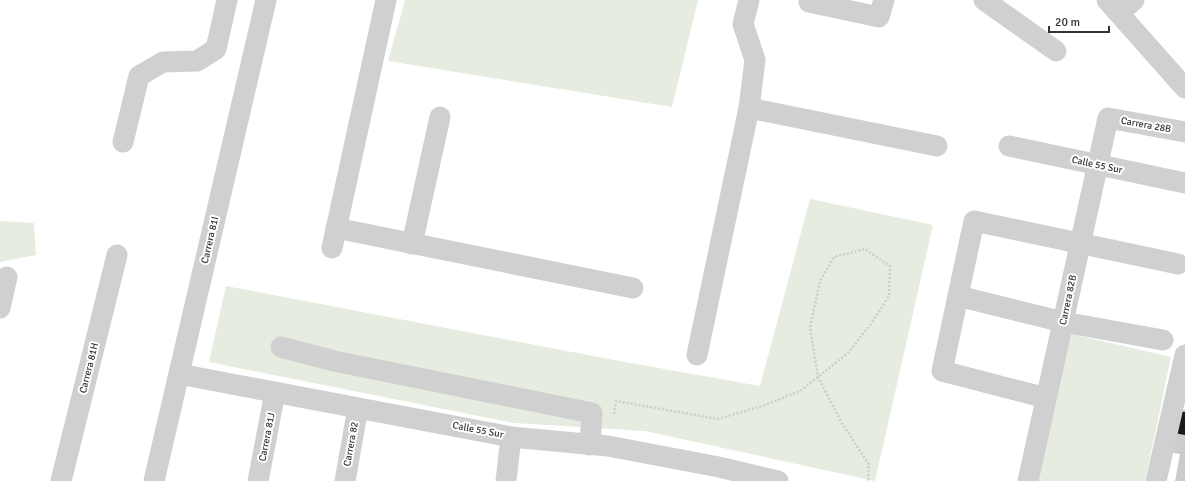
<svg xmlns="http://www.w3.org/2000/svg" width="1185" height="481" font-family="Signika,sans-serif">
	<rect width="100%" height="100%" fill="#fff"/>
	<g fill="#e6ecdf">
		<path d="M405 0H698L672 107 388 61Z"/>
		<path d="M810 199 933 225 875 481 645 431 514 423 209 362 226 286 614 360 760 386Z"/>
		<path d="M0 221 34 223 36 255 0 262Z"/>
		<path d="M1068 333 1171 357 1145 481H1037Z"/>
	</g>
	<path fill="#0003" d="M1185 409V481H1175L1180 454 1157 450 1181 412Z"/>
	<path fill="#1a1a1a" d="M1178 411 1185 412V435L1174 433Z"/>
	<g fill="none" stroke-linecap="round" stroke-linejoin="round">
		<path stroke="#cdcdcd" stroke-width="2.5" stroke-dasharray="2 2" stroke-linecap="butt" d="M614 414 616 401 718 419 765 405 800 391 847 354 871 324 889 296 890 266 865 249 834 257 820 281 810 328 818 377 842 423 869 465 868 481"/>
		<g stroke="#d0d0d0" stroke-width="21">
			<path d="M810 0 809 2 879 17 884 0"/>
			<path d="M984 0 1056 51"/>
			<path d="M1107 0 1185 88"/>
			<path d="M1119 13 1134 0"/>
			<path d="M749 108 937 146"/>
			<path d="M123 142 139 76 163 62 197 61 216 49 227 0"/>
			<path d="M1009 146 1185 183"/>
			<path d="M336 228 633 288"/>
			<path d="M412 244 440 117"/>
			<path d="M332 248 386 0"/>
			<path d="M958 296 1063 322 1163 340"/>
			<path d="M0 308 7 277"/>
			<path d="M281 347 334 361 592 413 590 445"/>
			<path d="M697 355 749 108 755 60 743 24 749 0"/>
			<path d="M179 374 511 437 608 446 719 467 778 481"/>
			<path d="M1046 398 942 371 974 221 1178 264"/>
			<path d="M61 481 117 255"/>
			<path d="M154 481 266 0"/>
			<path d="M258 481 275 392"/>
			<path d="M345 481 358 408"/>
			<path d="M506 481 511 437"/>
			<path d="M1028 481 1108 118 1185 132"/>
			<path d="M1156 481 1185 355"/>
		</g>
	</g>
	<g text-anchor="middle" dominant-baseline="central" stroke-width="4" stroke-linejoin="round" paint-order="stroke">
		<g font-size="10" fill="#333" stroke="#fff">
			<text transform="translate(1146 125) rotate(10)">Carrera 28B</text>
			<text transform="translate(1097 165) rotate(12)">Calle 55 Sur</text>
			<text transform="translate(210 240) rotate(-77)">Carrera 81I</text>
			<text transform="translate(1068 300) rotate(-78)">Carrera 82B</text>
			<text transform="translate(89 368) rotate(-76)">Carrera 81H</text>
			<text transform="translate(478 430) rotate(11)">Calle 55 Sur</text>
			<text transform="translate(267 437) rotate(-79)">Carrera 81J</text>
			<text transform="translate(351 444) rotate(-80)">Carrera 82</text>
		</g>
	</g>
	<path d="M1049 26v6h60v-6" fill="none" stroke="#333333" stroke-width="2"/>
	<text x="1055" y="26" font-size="12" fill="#333333" stroke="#ffffff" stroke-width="3" paint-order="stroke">20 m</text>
</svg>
